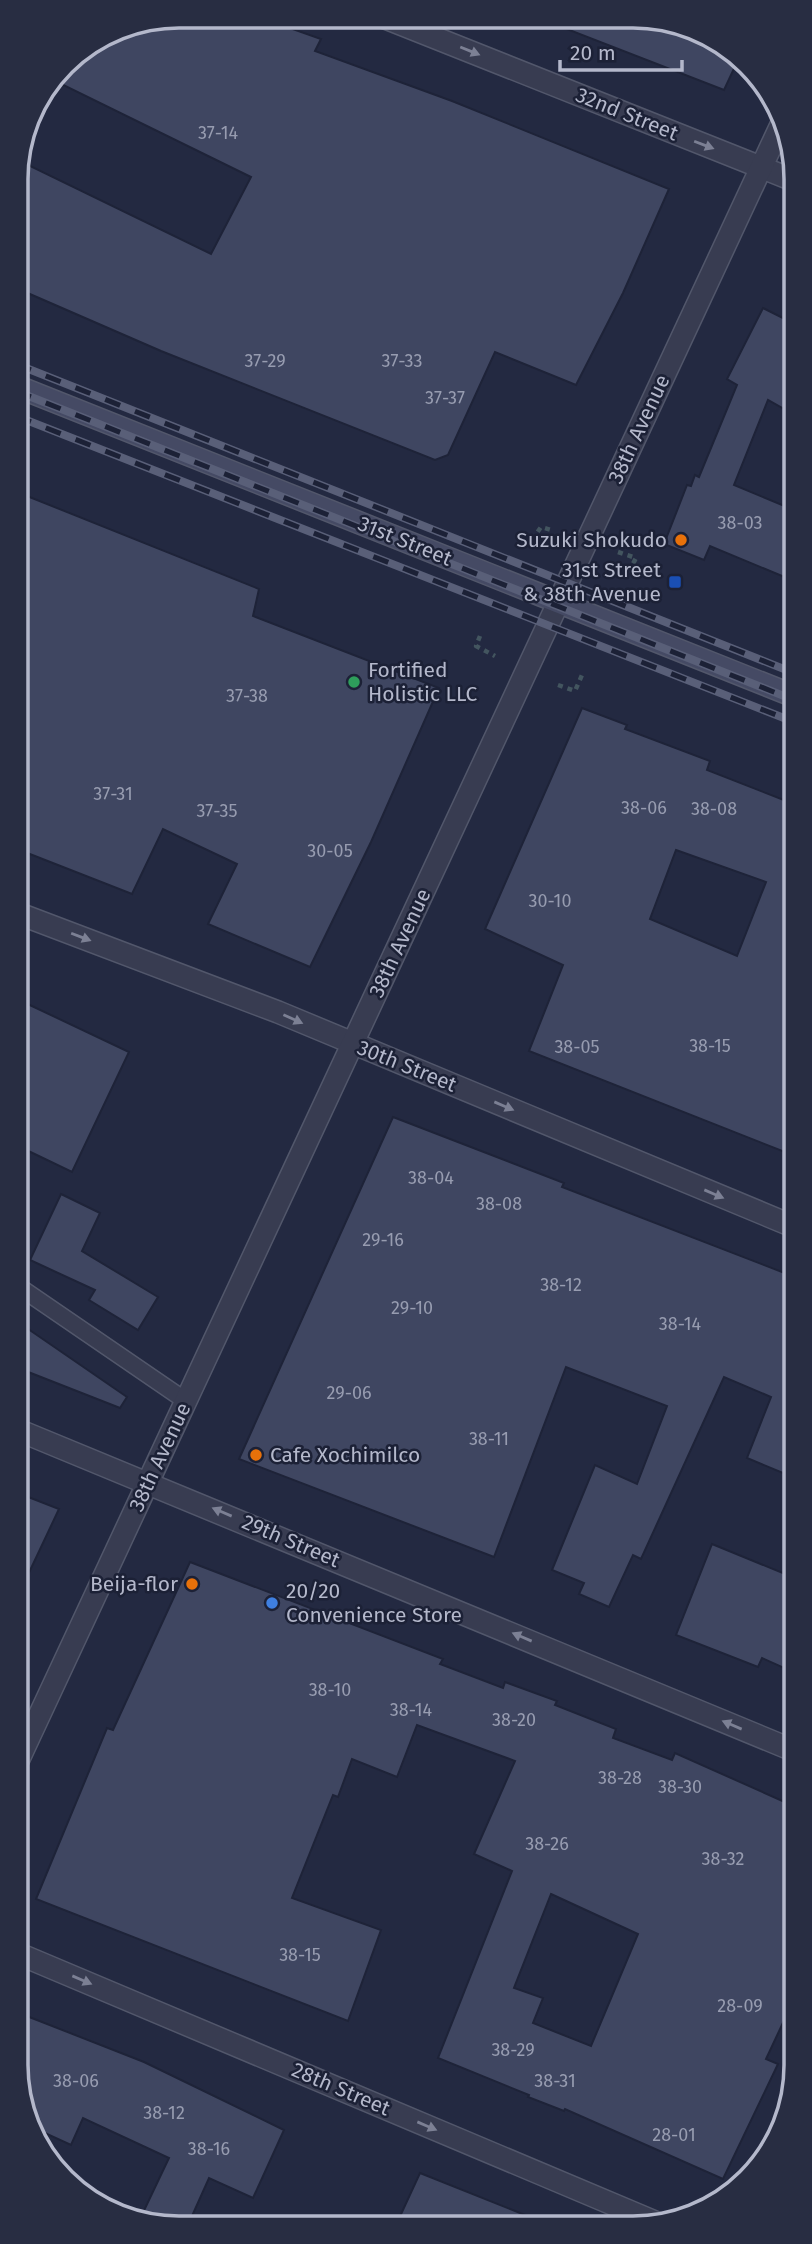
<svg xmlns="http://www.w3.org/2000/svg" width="812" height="2244" font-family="'Fira Sans',sans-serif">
	<rect width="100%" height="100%" fill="#232941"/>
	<g fill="#3f4661" stroke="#1e2338" stroke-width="2" fill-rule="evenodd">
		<path d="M179 16H256L321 39 315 51 452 101 669 189 623 293 576 385 495 352 448 455 435 460 161 351 16 288 18 160 211 254 251 177 53 80 71 57 117 28Z"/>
		<path d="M547 18 665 19 739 58 724 90 546 21Z"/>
		<path d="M763 308 793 323V414L768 400 734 485 794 510V581L710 546 704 560 664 544 687 485 691 486 695 475 699 477 737 385 727 379Z"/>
		<path d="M17 492 259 589 253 616 439 688 371 842 310 967 208 924 237 864 163 829 132 894 17 849Z"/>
		<path d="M582 708 627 725 625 729 710 761 707 770 794 804 795 1156 529 1051 563 965 485 929ZM676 850 766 882 737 956 650 919Z"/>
		<path d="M17 999 129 1052 72 1172 18 1146Z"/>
		<path d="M393 1117 564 1183 562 1187 795 1277V1478L747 1458 771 1397 724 1377 641 1559 633 1555 609 1607 579 1594 584 1583 552 1570 595 1465 637 1484 667 1406 566 1367 494 1557 239 1459Z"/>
		<path d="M61 1194 100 1213 82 1251 158 1297 138 1330 89 1300 95 1290 30 1260Z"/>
		<path d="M18 1322 127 1397 120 1408 18 1368Z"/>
		<path d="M18 1493 59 1509 18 1596Z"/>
		<path d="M712 1544 795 1578V1673L762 1658 758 1667 676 1635Z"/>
		<path d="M190 1562 443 1659 440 1664 503 1688 505 1682 557 1701 555 1705 616 1729 613 1738 672 1760 675 1753 796 1807V1995L766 2059 778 2064 723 2179 565 2109 564 2111 528 2097 529 2095 438 2058 512 1871 474 1854 515 1761 417 1725 397 1777 352 1759 338 1797 333 1795 292 1898 381 1930 348 2021 36 1899 107 1728 113 1730ZM551 1894 638 1934 591 2046 533 2023 543 1998 514 1988Z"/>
		<path d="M19 2013 144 2062 284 2130 253 2198 209 2178 188 2225H148L139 2221 169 2158 83 2118 71 2145 36 2129 19 2097Z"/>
		<path d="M420 2173 545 2223V2225H396Z"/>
	</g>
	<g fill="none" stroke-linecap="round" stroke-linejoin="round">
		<defs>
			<path id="service" d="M18 1286 186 1401"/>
			<g id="minor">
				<path d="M383 17 793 180"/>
				<path d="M17 913 278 1012 795 1227"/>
				<path d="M18 1430 795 1751"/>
				<path d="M18 1761 781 125"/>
				<path d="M19 1954 662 2225"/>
			</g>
			<path id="secondary" d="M16 386 794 696"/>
		</defs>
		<use href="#service" stroke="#52576b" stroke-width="19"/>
		<use href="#minor" stroke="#52576b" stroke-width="24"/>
		<use href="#secondary" stroke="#52576b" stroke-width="24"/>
		<g stroke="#43555f" stroke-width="4.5" stroke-dasharray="5 5" stroke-linecap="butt">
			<path d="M532 540 541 527 551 530"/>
			<path d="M618 552 636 558 627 575"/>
			<path d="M480 636 476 646 495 656"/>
			<path d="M558 685 575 691 582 675"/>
		</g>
		<use href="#service" stroke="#383c51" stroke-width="16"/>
		<use href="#minor" stroke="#383c51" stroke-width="21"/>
		<use href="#secondary" stroke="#454a64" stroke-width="21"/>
		<defs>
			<g id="rail">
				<path d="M16 364 794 673"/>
				<path d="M16 391 794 700"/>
				<path d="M16 416 794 722"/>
			</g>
		</defs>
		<use href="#rail" stroke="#595f78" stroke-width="8"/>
		<use href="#rail" stroke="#1c2136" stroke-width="5" stroke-dasharray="16" stroke-linecap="butt"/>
	</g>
	<defs><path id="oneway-solid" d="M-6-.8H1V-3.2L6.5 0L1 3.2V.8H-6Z" transform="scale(1.75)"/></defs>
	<g fill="#7c8094">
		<use href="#oneway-solid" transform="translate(470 51) rotate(22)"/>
		<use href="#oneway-solid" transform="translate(704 145) rotate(21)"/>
		<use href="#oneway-solid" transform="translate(81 937) rotate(21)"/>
		<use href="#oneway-solid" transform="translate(293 1019) rotate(24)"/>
		<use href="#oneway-solid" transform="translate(504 1106) rotate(23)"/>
		<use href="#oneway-solid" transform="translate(714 1194) rotate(23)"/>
		<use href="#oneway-solid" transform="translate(222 1512) rotate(-157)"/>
		<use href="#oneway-solid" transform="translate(522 1637) rotate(-157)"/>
		<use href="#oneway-solid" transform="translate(732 1725) rotate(-157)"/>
		<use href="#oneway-solid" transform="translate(82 1980) rotate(23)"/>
		<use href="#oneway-solid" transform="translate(427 2126) rotate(23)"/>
	</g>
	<g fill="#e8710a" stroke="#1c2136" stroke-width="2.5">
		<circle cx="681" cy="540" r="7"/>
		<circle cx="256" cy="1455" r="7"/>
		<circle cx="192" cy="1584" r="7"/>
	</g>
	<rect fill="#1a4fb4" stroke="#1c2136" stroke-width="2.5" x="668" y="575" width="14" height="14" rx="3.5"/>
	<circle fill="#2e9e5b" stroke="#1c2136" stroke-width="2.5" cx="354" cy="682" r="7"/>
	<circle fill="#3f7fe0" stroke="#1c2136" stroke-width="2.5" cx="272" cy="1603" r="7"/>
	<g text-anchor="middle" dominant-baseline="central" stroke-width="5" stroke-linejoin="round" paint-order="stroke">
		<g font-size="18" fill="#979cb0">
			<text x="218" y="133">37-14</text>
			<text x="265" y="361">37-29</text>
			<text x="402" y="361">37-33</text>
			<text x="445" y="398">37-37</text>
			<text x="740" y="523">38-03</text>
			<text x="247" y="696">37-38</text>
			<text x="113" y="794">37-31</text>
			<text x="644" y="808">38-06</text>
			<text x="714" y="809">38-08</text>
			<text x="217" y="811">37-35</text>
			<text x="330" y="851">30-05</text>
			<text x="550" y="901">30-10</text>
			<text x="710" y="1046">38-15</text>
			<text x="577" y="1047">38-05</text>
			<text x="431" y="1178">38-04</text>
			<text x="499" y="1204">38-08</text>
			<text x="383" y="1240">29-16</text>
			<text x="561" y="1285">38-12</text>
			<text x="412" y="1308">29-10</text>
			<text x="680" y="1324">38-14</text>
			<text x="349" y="1393">29-06</text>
			<text x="489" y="1439">38-11</text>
			<text x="330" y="1690">38-10</text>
			<text x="411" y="1710">38-14</text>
			<text x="514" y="1720">38-20</text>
			<text x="620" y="1778">38-28</text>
			<text x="680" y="1787">38-30</text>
			<text x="547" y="1844">38-26</text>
			<text x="723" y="1859">38-32</text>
			<text x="300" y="1955">38-15</text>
			<text x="740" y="2006">28-09</text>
			<text x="513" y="2050">38-29</text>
			<text x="76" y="2081">38-06</text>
			<text x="555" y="2081">38-31</text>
			<text x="164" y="2113">38-12</text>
			<text x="674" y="2135">28-01</text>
			<text x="209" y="2149">38-16</text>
		</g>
		<g font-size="21" fill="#b4b8cb" stroke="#1c2136">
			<text transform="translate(627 114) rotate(22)">32nd Street</text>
			<text transform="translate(639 429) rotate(-65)">38th Avenue</text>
			<text transform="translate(405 541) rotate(22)">31st Street</text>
			<text transform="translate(400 943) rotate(-65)">38th Avenue</text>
			<text transform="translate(407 1066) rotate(22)">30th Street</text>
			<text transform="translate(160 1457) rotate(-65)">38th Avenue</text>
			<text transform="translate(291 1541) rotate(23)">29th Street</text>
			<text transform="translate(341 2089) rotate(23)">28th Street</text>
		</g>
		<g font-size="21" fill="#b4b8cb" stroke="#1c2136" text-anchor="end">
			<text x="667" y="540">Suzuki Shokudo</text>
			<text x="661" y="570">31st Street<tspan x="661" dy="24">&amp; 38th Avenue</tspan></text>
			<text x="368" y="670" text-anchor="start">Fortified<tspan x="368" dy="24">Holistic LLC</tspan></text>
			<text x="270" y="1455" text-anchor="start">Cafe Xochimilco</text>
			<text x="178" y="1584">Beija-flor</text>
			<text x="286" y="1591" text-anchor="start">20/20<tspan x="286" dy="24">Convenience Store</tspan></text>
		</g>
	</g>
	<path d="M0 0H812V2244H0ZM179 28H633A151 151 0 0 1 784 179V2065A151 151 0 0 1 633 2216H179A151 151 0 0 1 28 2065V179A151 151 0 0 1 179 28Z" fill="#282d42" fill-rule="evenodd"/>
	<path fill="none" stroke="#b4b8cb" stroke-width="3.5" d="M179 28H633A151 151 0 0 1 784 179V2065A151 151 0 0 1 633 2216H179A151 151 0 0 1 28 2065V179A151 151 0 0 1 179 28Z"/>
	<path d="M560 60v10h122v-10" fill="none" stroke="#b4b8cb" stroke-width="3.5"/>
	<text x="570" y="60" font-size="21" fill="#b4b8cb" stroke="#1c2136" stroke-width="5" paint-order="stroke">20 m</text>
</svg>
